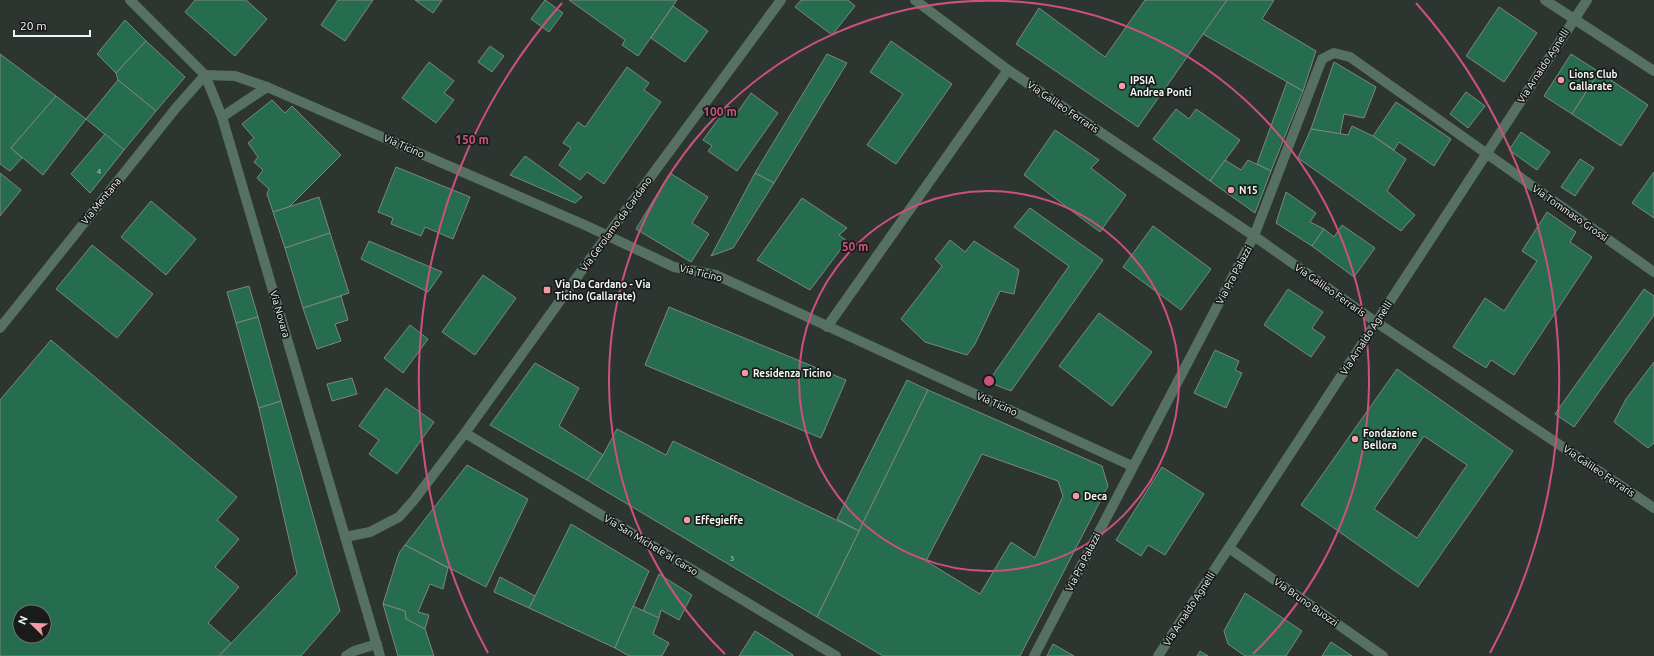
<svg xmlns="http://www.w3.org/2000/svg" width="1654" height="656" font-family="Ubuntu,sans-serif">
	<rect width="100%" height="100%" fill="#2d3531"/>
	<g fill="#266c4e" stroke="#7e8681" fill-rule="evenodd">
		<path d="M195 0H246L267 19 235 56 185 12Z"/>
		<path d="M338 0H373L345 41 321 25Z"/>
		<path d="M415 0H442L433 13Z"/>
		<path d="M545 0 563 13 549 32 531 19Z"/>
		<path d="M569 0H677L638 56 622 45 625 40Z"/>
		<path d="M801 0H848L855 6 832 35 795 7Z"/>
		<path d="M1145 0H1227L1138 127 1016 44 1039 8 1105 57Z"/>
		<path d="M1227 0H1274L1262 19 1316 51 1303 91 1203 34Z"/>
		<path d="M673 6 708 31 685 62 651 38Z"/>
		<path d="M1499 7 1537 33 1504 82 1466 56Z"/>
		<path d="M125 20 146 41 116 73 97 54Z"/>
		<path d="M146 41 185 77 156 111 118 80 116 73Z"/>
		<path d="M891 41 952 84 896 164 867 145 903 94 870 72Z"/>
		<path d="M490 46 504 56 492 72 478 62Z"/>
		<path d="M0 54 56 96 11 148 22 158 10 171 0 164Z"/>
		<path d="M827 54 847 63 774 183 755 173Z"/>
		<path d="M1571 54 1599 72 1572 114 1544 96Z"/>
		<path d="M429 62 454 81 444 93 454 100 436 123 402 98Z"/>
		<path d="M1334 62 1376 87 1364 118 1344 114 1340 134 1311 129Z"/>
		<path d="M627 67 649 83 644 90 661 102 604 184 587 172 580 180 559 165 571 148 563 143 578 122 585 127Z"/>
		<path d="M1599 72 1648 105 1621 146 1572 114Z"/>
		<path d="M118 80 156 111 124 150 86 119Z"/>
		<path d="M1287 82 1303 91 1271 171 1257 164Z"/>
		<path d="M1466 92 1485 106 1468 128 1450 114Z"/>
		<path d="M751 93 778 113 737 171 708 151 712 146 703 140 728 106 737 113Z"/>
		<path d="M56 96 86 119 43 175 11 148Z"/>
		<path d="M272 100 285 113 292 106 341 155 289 207 273 212 267 194 269 189 257 178 263 170 254 162 258 157 248 143 254 138 242 124Z"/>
		<path d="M1396 102 1451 139 1434 166 1399 142 1394 150 1373 136Z"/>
		<path d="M1176 109 1189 119 1196 109 1240 140 1210 181 1153 139Z"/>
		<path d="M1352 126 1373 136 1406 159 1387 191 1415 215 1401 231 1298 158 1311 129 1348 135Z"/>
		<path d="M1055 130 1099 160 1091 168 1126 195 1100 232 1024 175Z"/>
		<path d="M1521 132 1550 152 1537 170 1509 150Z"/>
		<path d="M105 134 124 150 90 193 71 174Z"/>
		<path d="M525 156 582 197 575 203 510 175Z"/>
		<path d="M1580 159 1594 168 1575 196 1561 187Z"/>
		<path d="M1225 160 1241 170 1248 160 1271 171 1255 213 1210 181Z"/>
		<path d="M396 167 470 197 453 239 425 227 421 236 391 224 393 218 378 212Z"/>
		<path d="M1654 172V218L1632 203Z"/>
		<path d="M0 173 21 190 0 216Z"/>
		<path d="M670 173 708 197 692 223 709 234 691 262 636 229Z"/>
		<path d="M755 173 774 183 733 248 711 256Z"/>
		<path d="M1286 192 1316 213 1310 222 1324 229 1312 246 1276 223Z"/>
		<path d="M319 197 330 233 285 248 273 212Z"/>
		<path d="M802 198 847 228 839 235 847 241 810 290 757 260Z"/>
		<path d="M151 201 196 239 166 275 121 237Z"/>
		<path d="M1030 208 1103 260 1011 391 988 382 1069 266 1014 227Z"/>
		<path d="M1547 212 1576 232 1570 242 1592 257 1514 375 1491 360 1486 368 1453 347 1485 298 1504 311 1537 261 1522 251Z"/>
		<path d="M1342 225 1375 248 1354 277 1312 246 1324 229 1334 237Z"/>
		<path d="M1153 226 1211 269 1181 310 1123 267Z"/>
		<path d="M330 233 349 293 303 308 285 248Z"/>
		<path d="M950 240 965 252 974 241 1019 270 1014 294 1000 291 975 344 967 355 925 342 901 319 942 266 935 259Z"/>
		<path d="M369 241 442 272 428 292 361 259Z"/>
		<path d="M92 245 153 294 117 338 56 289Z"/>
		<path d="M483 275 516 298 475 355 442 332Z"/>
		<path d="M249 286 258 317 236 323 227 292Z"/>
		<path d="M1288 289 1323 312 1312 328 1325 337 1311 357 1264 325Z"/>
		<path d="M1644 289 1654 296V315L1574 427 1555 414Z"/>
		<path d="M341 296 348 320 335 324 341 341 317 349 303 308Z"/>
		<path d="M669 307 846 380 821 438 645 365Z"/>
		<path d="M1099 313 1152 352 1112 406 1059 366Z"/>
		<path d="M258 317 281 401 259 408 236 323Z"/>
		<path d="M410 325 428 339 403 373 384 358Z"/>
		<path d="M51 340 237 497 217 520 239 539 215 567 239 587 208 623 231 643 219 656H0V400ZM20 612H44V636H20Z"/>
		<path d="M1215 350 1239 361 1235 370 1242 373 1226 408 1194 393Z"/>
		<path d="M1654 362V443L1648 448 1614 422 1626 399Z"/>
		<path d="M535 363 579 388 559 426 603 455 587 480 490 425Z"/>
		<path d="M1397 369 1513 451 1418 587 1301 505ZM1424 436 1467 465 1417 538 1374 509Z"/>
		<path d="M352 378 357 394 332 401 327 384Z"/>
		<path d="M907 380 928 390 859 531 837 519Z"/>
		<path d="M386 388 434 422 397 474 369 454 379 440 359 426Z"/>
		<path d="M928 390 1102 466 1108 486 1020 656H883L817 617ZM982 454 1058 481 1063 496 1035 558 1011 542 980 594 926 561Z"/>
		<path d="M281 401 340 611 301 656H219L297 574 259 408Z"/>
		<path d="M617 429 666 455 673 441 859 531 817 617 587 480 603 455Z"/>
		<path d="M467 465 528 499 486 587 405 545Z"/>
		<path d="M1162 467 1204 494 1165 555 1148 545 1141 556 1116 540Z"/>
		<path d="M571 524 649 571 615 648 529 608Z"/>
		<path d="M405 545 448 568 443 589 430 584 418 612 429 615 425 629 406 619 405 611 383 604 399 553Z"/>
		<path d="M659 574 692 595 679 620 661 610 659 618 643 611Z"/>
		<path d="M500 577 535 596 529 608 494 592Z"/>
		<path d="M1245 593 1302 631 1286 656H1245L1228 644 1224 631Z"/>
		<path d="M383 604 405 611 406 619 425 629 434 656H398Z"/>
		<path d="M633 606 659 618 653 634 669 643 662 656H629L615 648Z"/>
		<path d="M755 631 793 655V656H739Z"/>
		<path d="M1331 642 1352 656H1322Z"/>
		<path d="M1053 644 1074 656H1047Z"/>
		<path d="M1200 651 1208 656H1197Z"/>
	</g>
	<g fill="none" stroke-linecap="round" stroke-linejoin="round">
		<g stroke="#567162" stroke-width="10">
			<path d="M130 0 205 75 222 117 380 656"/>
			<path d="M915 0 1008 70 1254 236 1376 322 1654 508"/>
			<path d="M1545 0 1654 71"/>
			<path d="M222 117 267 87"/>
			<path d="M827 327 1008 70"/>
			<path d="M0 328 176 108 205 75 235 76 267 87 587 226 674 267 716 275 1132 466"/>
			<path d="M465 433 836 656"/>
			<path d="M345 537 370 532 399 517 414 500 465 433 590 259 781 0"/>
			<path d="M1229 548 1383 656"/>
			<path d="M346 656 354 651 377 644"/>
			<path d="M1034 656 1254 236 1322 59 1334 53 1350 57 1654 272"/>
			<path d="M1158 656 1587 0"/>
		</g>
	</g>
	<g fill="none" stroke="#ce5081" stroke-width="2">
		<circle cx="989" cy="381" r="190"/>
		<path d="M725 654A380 380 0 1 1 1253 654"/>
		<path d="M488 653A570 570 0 0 1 562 3M1416 3A570 570 0 0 1 1490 653"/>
	</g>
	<g fill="#f49aa6" stroke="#181b19" stroke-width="1.5">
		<circle cx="1561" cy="80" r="4"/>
		<circle cx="1122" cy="86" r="4"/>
		<circle cx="1231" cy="190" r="4"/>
		<rect x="543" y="286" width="8" height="8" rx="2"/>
		<circle cx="745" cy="373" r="4"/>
		<circle cx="1355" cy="439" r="4"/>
		<circle cx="1076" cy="496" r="4"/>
		<circle cx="687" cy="520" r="4"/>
	</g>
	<g text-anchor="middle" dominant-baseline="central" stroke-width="3.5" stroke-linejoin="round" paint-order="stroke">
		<g font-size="8" fill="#bfd4ca">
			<text x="99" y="171">4</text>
			<text x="732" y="558">3</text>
		</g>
		<g font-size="10" fill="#f2f6f4" stroke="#181b19">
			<text transform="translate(1543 66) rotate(-57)">Via Arnaldo Agnelli</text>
			<text transform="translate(1063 107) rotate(34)">Via Galileo Ferraris</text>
			<text transform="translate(404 146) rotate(24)">Via Ticino</text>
			<text transform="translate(101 201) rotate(-51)">Via Mentana</text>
			<text transform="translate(1570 213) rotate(35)">Via Tommaso Grossi</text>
			<text transform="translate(616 224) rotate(-54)">Via Gerolamo da Cardano</text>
			<text transform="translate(701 273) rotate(14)">Via Ticino</text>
			<text transform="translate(1234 275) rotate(-62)">Via Pra Palazzi</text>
			<text transform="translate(1330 290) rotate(35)">Via Galileo Ferraris</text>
			<text transform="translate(280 314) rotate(74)">Via Novara</text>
			<text transform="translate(1366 338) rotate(-57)">Via Arnaldo Agnelli</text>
			<text transform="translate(997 404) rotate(24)">Via Ticino</text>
			<text transform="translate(1599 471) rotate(34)">Via Galileo Ferraris</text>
			<text transform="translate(651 545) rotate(31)">Via San Michele al Carso</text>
			<text transform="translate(1083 562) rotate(-63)">Via Pra Palazzi</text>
			<text transform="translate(1306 602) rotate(35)">Via Bruno Buozzi</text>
			<text transform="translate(1189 609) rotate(-57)">Via Arnaldo Agnelli</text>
		</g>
		<g font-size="10" font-weight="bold" fill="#f2f6f4" stroke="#181b19" text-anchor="start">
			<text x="1569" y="74">Lions Club<tspan x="1569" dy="12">Gallarate</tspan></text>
			<text x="1130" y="80">IPSIA<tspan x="1130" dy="12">Andrea Ponti</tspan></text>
			<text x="1239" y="190">N15</text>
			<text x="555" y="284">Via Da Cardano - Via<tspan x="555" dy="12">Ticino (Gallarate)</tspan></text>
			<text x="753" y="373">Residenza Ticino</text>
			<text x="1363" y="433">Fondazione<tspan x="1363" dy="12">Bellora</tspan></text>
			<text x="1084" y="496">Deca</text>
			<text x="695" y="520">Effegieffe</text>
		</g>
	</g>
	<circle cx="989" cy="381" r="6" fill="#ce5081" stroke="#181b19" stroke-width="2"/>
	<g font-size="12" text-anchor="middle" font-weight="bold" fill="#ce5081" stroke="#181b19" stroke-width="3.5" stroke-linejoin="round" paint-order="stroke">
		<text x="720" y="116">100 m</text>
		<text x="472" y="144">150 m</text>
		<text x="855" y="251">50 m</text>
	</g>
	<g transform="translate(32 624) rotate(293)"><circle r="19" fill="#181b19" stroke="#6f7371"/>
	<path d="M0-3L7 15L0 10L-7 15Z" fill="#f49aa6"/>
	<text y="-6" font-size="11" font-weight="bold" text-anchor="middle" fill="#f2f6f4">N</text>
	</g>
	<path d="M14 30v6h76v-6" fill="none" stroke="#f2f6f4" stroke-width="2"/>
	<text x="20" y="30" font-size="12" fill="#f2f6f4" stroke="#181b19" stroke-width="3" paint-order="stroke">20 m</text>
</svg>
